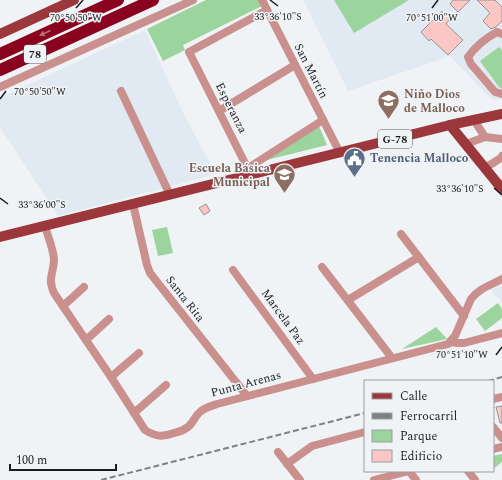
<svg xmlns="http://www.w3.org/2000/svg" width="502" height="480" font-family="Spectral,serif">
	<rect width="100%" height="100%" fill="#f0f3f6"/>
	<g fill="#e1e9f2">
		<path d="M303 0H502V99L492 100 450 56 348 91Z"/>
		<path d="M145 30 185 117 216 174 58 216 0 127V98Z"/>
		<path d="M502 285V303L491 290Z"/>
	</g>
	<g fill="#9bd49c">
		<path d="M206 0H259L262 6 183 45 185 50 163 61 147 29Z"/>
		<path d="M334 0H409L354 33Z"/>
		<path d="M499 47 502 50V89L499 87 480 61Z"/>
		<path d="M319 126 327 145 263 161Z"/>
		<path d="M167 227 173 253 158 256 152 230Z"/>
		<path d="M498 303 502 309V318L485 331 476 319Z"/>
		<path d="M436 327 447 339 402 349Z"/>
		<path d="M502 454V462L493 469V456Z"/>
	</g>
	<g fill="#fbc7c4" stroke="#969292">
		<path d="M453 0H470L458 12 450 4Z"/>
		<path d="M477 0H495L502 7V21L496 27 491 29 483 21 490 13Z"/>
		<path d="M442 11 450 19 446 24 463 40 448 55 431 39 429 41 421 32Z"/>
		<path d="M206 204 210 211 204 215 199 208Z"/>
		<path d="M502 406V423H500L496 407Z"/>
	</g>
	<g fill="none" stroke-linecap="round" stroke-linejoin="round">
		<g stroke="#ca908e" stroke-width="8">
			<path d="M262 0 340 153"/>
			<path d="M502 34 497 32C486 38 475 47 468 57L471 64 495 92 502 94"/>
			<path d="M0 87 193 0"/>
			<path d="M121 91 170 195"/>
			<path d="M219 111 295 65"/>
			<path d="M474 120 485 137 502 139"/>
			<path d="M466 144 485 137"/>
			<path d="M248 168 323 120"/>
			<path d="M485 168 501 158 502 156"/>
			<path d="M251 175 189 52 267 10"/>
			<path d="M133 204 147 265 150 273 247 396"/>
			<path d="M45 226C48 237 53 248 54 259 54 274 47 277 54 293L111 377 145 430C156 437 162 437 174 433 179 432 184 430 188 427 193 423 195 416 200 412 204 408 211 406 217 404L448 344 455 336 471 299C478 289 491 285 502 279"/>
			<path d="M401 234 464 316"/>
			<path d="M322 267 392 358"/>
			<path d="M233 270 313 379"/>
			<path d="M348 300 419 257"/>
			<path d="M63 306 84 287"/>
			<path d="M86 340 109 319"/>
			<path d="M450 342 458 343H464L502 333"/>
			<path d="M111 377 139 353"/>
			<path d="M493 399 502 397"/>
			<path d="M134 413 166 385"/>
			<path d="M493 427 502 438"/>
			<path d="M493 449 502 447"/>
			<path d="M278 452 300 480"/>
			<path d="M287 464 312 446 365 432"/>
			<path d="M409 471 416 480"/>
			<path d="M468 471 475 480"/>
			<path d="M374 480 409 471"/>
		</g>
		<g stroke="#9c373c" stroke-width="10">
			<path d="M0 34 74 0"/>
			<path d="M450 125 502 189"/>
			<path d="M0 237 450 125 502 114"/>
		</g>
		<g stroke="#89021e" stroke-width="12">
			<path d="M0 54 118 0"/>
			<path d="M0 70 153 0"/>
		</g>
		<g stroke="#7e8082" stroke-width="2" stroke-dasharray="6 3" stroke-linecap="butt">
			<path d="M488 381 502 377"/>
			<path d="M101 480 365 413"/>
		</g>
	</g>
	<defs><path id="oneway-solid" d="M-6-.8H1V-3.2L6.5 0L1 3.2V.8H-6Z"/></defs>
	<use fill="#b76e7f" href="#oneway-solid" transform="translate(45 33) rotate(156)"/>
	<path fill="none" stroke="#1b1c1d" stroke-width="1.5" d="M270 0 278 6M76 8 83 0M432 8 438 0M0 99 6 91M494 188 502 195M0 198 8 204M496 355 502 347"/>
	<defs>
		<symbol id="school-pin" viewBox="-11 -11 22 30"><path d="M0 17L-7.5 6A9.5 9.5 0 1 1 7.5 6Z" fill="#8d6e63" stroke="#f0f3f6"/><path d="M0-5L7-2L0 1L-7-2ZM-4 1L0 2.5L4 1V4Q0 6-4 4Z" fill="#fff"/></symbol>
		<symbol id="civic-pin" viewBox="-11 -11 22 30"><path d="M0 17L-7.5 6A9.5 9.5 0 1 1 7.5 6Z" fill="#5c6f8a" stroke="#f0f3f6"/><path d="M-.6-6.5H3V-4.5H.6V-3L4-1V1h2V6H-6V1h2V-1L-.6-3ZM-1.2 2.5V6h2.4V2.5Z" fill="#fff"/></symbol>
	</defs>
	<g fill-rule="evenodd">
		<use href="#school-pin" x="376" y="88" width="25" height="34"/>
		<use href="#civic-pin" x="342" y="146" width="25" height="34"/>
		<use href="#school-pin" x="272" y="162" width="25" height="34"/>
	</g>
	<g text-anchor="middle" dominant-baseline="central" stroke-width="3" stroke-linejoin="round" paint-order="stroke">
		<g fill="#f0f3f6" stroke="#5b5c5e" stroke-width="1">
			<rect x="24" y="45" width="22" height="18" rx="3"/>
			<rect x="378" y="130" width="34" height="18" rx="3"/>
		</g>
		<g font-size="11" font-weight="bold" fill="#1b1c1d">
			<text x="35" y="54">78</text>
			<text x="395" y="139">G-78</text>
		</g>
		<g font-size="12" fill="#1b1c1d" stroke="#f0f3f6">
			<text transform="translate(311 71) rotate(63)">San Martín</text>
			<text transform="translate(231 108) rotate(63)">Esperanza</text>
			<text transform="translate(185 299) rotate(52)">Santa Rita</text>
			<text transform="translate(283 317) rotate(54)">Marcela Paz</text>
			<text transform="translate(246 384) rotate(-15)">Punta Arenas</text>
		</g>
		<g font-size="12" font-weight="bold" fill="#785e54" stroke="#f0f3f6" text-anchor="start">
			<text x="404" y="94">Niño Dios<tspan x="404" dy="14">de Malloco</tspan></text>
			<text x="270" y="168" text-anchor="end">Escuela Básica<tspan x="270" dy="14">Municipal</tspan></text>
		</g>
		<g font-size="12" font-weight="bold" fill="#4e5e75" stroke="#f0f3f6" text-anchor="start">
			<text x="370" y="158">Tenencia Malloco</text>
		</g>
	</g>
	<g font-size="10" text-anchor="middle" fill="#1b1c1d" stroke="#f0f3f6" stroke-width="3" stroke-linejoin="round" paint-order="stroke">
		<text x="278" y="20">33°36'10"S</text>
		<text x="76" y="21">70°50'50"W</text>
		<text x="432" y="21">70°51'00"W</text>
		<text x="40" y="95">70°50'50"W</text>
		<text x="460" y="192">33°36'10"S</text>
		<text x="42" y="208">33°36'00"S</text>
		<text x="462" y="358">70°51'10"W</text>
	</g>
	<rect x="364" y="380" width="130" height="92" fill="#f0f3f6" stroke="#9b9d9f"/>
	<rect x="372" y="393" width="20" height="6" fill="#9c373c" stroke="#9b9d9f"/>
	<text x="400" y="400" font-size="12" fill="#1b1c1d">Calle</text>
	<rect x="372" y="413" width="20" height="6" fill="#7e8082" stroke="#9b9d9f"/>
	<text x="400" y="420" font-size="12" fill="#1b1c1d">Ferrocarril</text>
	<rect x="372" y="430" width="20" height="12" fill="#9bd49c" stroke="#9b9d9f"/>
	<text x="400" y="440" font-size="12" fill="#1b1c1d">Parque</text>
	<rect x="372" y="450" width="20" height="12" fill="#fbc7c4" stroke="#9b9d9f"/>
	<text x="400" y="460" font-size="12" fill="#1b1c1d">Edificio</text>
	<path d="M10 464v6h106v-6" fill="none" stroke="#1b1c1d" stroke-width="2"/>
	<text x="16" y="464" font-size="12" fill="#1b1c1d" stroke="#f0f3f6" stroke-width="3" paint-order="stroke">100 m</text>
</svg>
